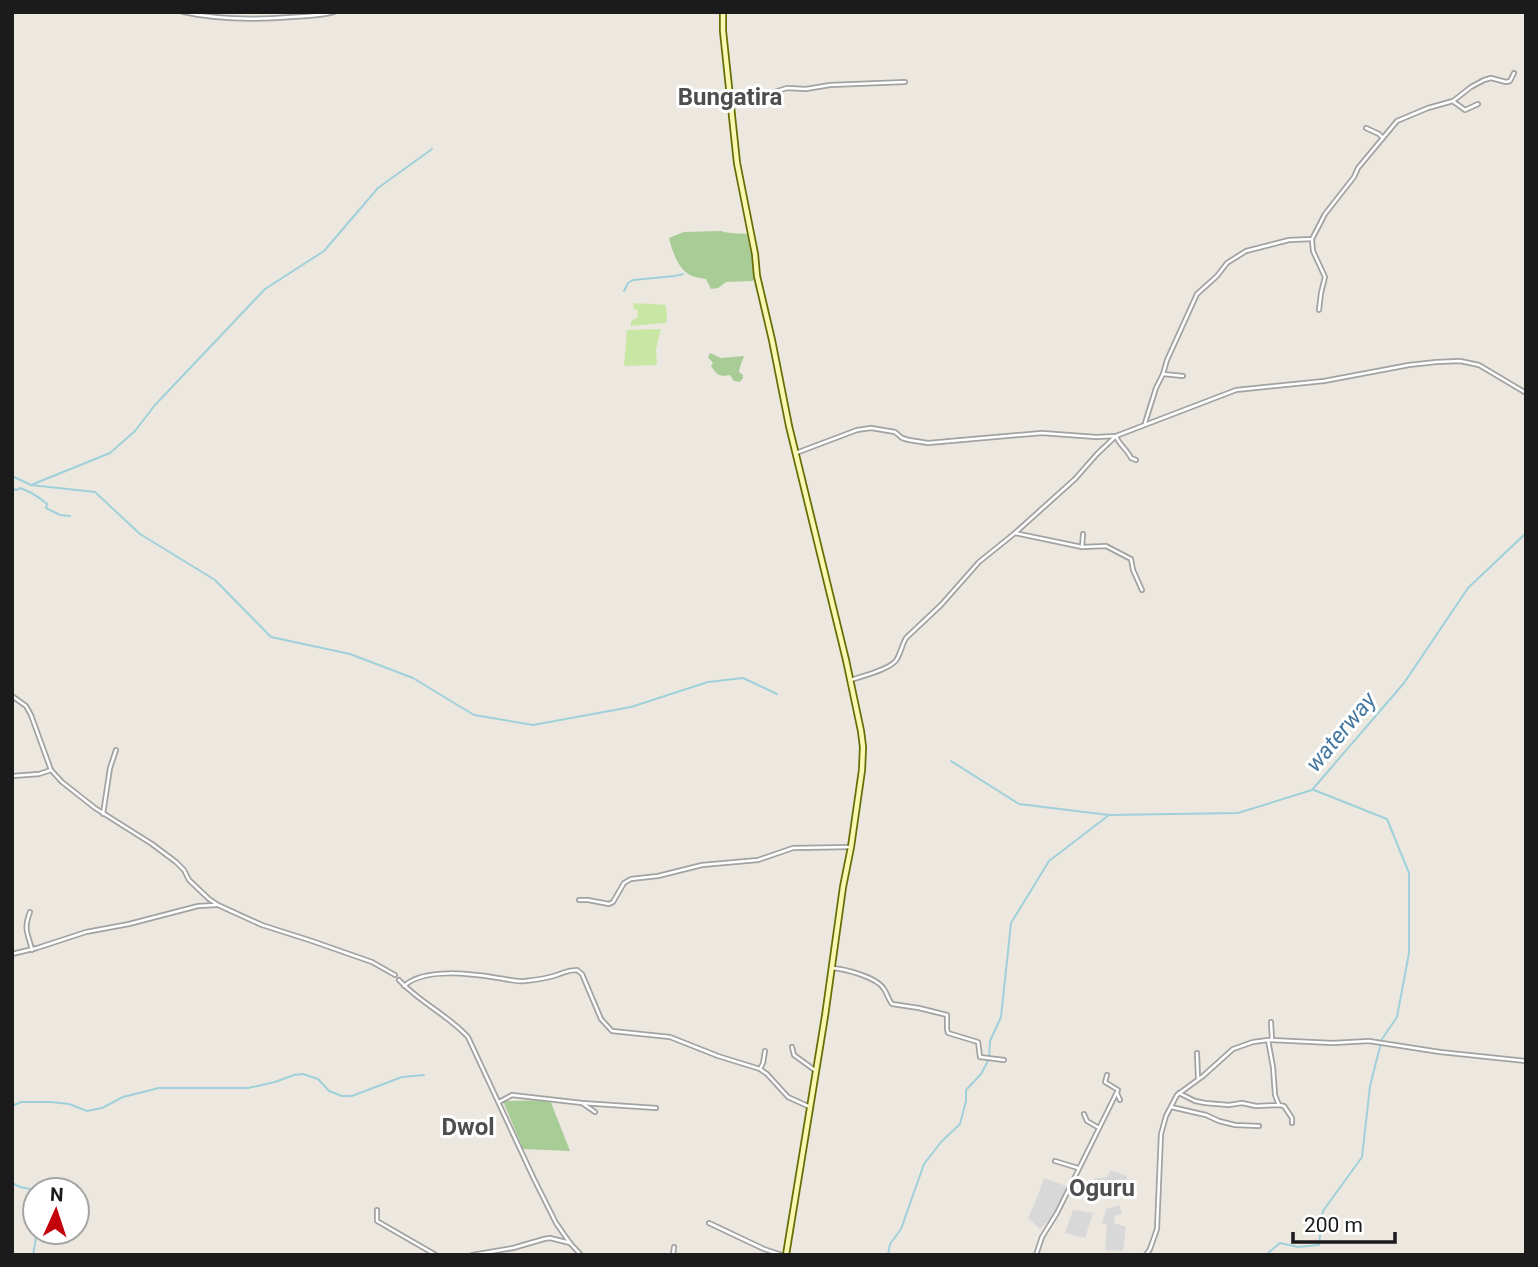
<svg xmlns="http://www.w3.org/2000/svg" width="1538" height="1267" font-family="Roboto,sans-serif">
	<rect width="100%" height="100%" fill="#ece8e0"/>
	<g fill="#d9d8d8">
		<path d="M1111 1170 1127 1176 1126 1183 1111 1188 1106 1196 1088 1195 1094 1179 1107 1177Z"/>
		<path d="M1044 1178 1066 1186 1058 1211 1040 1229 1028 1218 1038 1195Z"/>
		<path d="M1119 1205 1122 1214 1115 1216 1114 1223 1126 1227 1123 1251 1105 1250 1107 1225 1102 1223 1106 1209Z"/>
		<path d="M1073 1210 1093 1213 1085 1238 1065 1233Z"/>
	</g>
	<g fill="#c8e7a5">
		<path d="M634 303 666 305 667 319 666 323 631 326V321L637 318 638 311 633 308Z"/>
		<path d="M661 329 656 349 657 365 624 366 627 330Z"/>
	</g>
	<g fill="#a7cc95">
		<path d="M721 231C730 234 738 233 747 234L756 279 752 281 726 282 718 288 711 289 706 279C700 278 693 277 688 274 677 266 672 250 669 238L684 232Z"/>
		<path d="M710 353 721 358 744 356C743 360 739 368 739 372L743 375V378L740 382 734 381 730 375C719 377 717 375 711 366L713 363 708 357Z"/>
		<path d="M550 1100 570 1151 523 1149 503 1101Z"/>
	</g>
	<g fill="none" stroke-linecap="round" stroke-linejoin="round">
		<g stroke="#a0d0da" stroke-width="2">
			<path d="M624 291 628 283 633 280 675 276 683 274"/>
			<path d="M12 476 31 485 95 492 140 534 215 580 271 637 350 654 413 678 474 715 533 725 631 707 708 682 743 678 777 694"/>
			<path d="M31 485 110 453 135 431 155 405 265 289 324 251 378 188 432 149"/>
			<path d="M12 489 17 490 20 488C29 491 39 497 47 504L46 508 60 515 70 516"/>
			<path d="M951 761 1019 804 1109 815 1238 813 1312 790 1404 683 1468 588 1526 533"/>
			<path d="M12 1106 21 1102H51L69 1104 87 1111 102 1108 123 1097 159 1088H248L275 1082 294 1075 303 1074 318 1079 329 1091 342 1096H352L402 1077 424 1075"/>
			<path d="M12 1183 20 1187 35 1190"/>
			<path d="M33 1255 37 1232"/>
			<path d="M888 1255 890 1244 901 1229 924 1164 941 1142 960 1124 966 1101V1090L981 1074 989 1059 990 1041 1001 1017 1011 923 1049 861 1109 815"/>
			<path d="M1269 1255 1268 1253 1280 1243 1298 1247 1319 1245 1323 1211 1362 1157 1370 1086 1382 1039 1397 1017 1409 953V873L1387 819 1314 790"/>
		</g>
		<defs>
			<g id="street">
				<path d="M183 12C220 20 254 20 291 17 306 16 320 16 334 12"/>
				<path d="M731 99 765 95 787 88 806 89 830 85 905 82"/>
				<path d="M1454 102 1465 110 1478 104"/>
				<path d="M1366 128 1379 134 1383 138"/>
				<path d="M1312 240 1313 251 1325 277 1321 293 1319 310"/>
				<path d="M1163 374 1183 376"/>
				<path d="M1145 423 1156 388 1163 374 1167 360 1197 294 1217 276 1227 263 1246 251 1289 240 1312 239 1325 214 1354 177 1358 168 1397 121 1428 108 1453 101 1471 87 1484 80 1491 78 1506 82 1510 81 1514 73"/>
				<path d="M796 453 857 430 871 428 895 432 902 438 909 440 928 443 1042 433 1096 437 1116 436 1236 390 1324 381 1409 365 1436 362 1460 361 1479 365 1526 393"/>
				<path d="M1015 533 1082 547"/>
				<path d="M1083 534 1082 547 1106 546 1131 559 1133 570 1142 590"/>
				<path d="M851 680C862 676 892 669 897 659 901 652 902 645 906 638L941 605 979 562 1015 533 1075 479 1097 454 1116 436C1119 445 1127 449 1131 458L1136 460"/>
				<path d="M12 696 26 706 31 715 51 770 62 782 95 808 152 844 176 862 184 870 189 880 209 899 218 905 262 925 312 941 372 962 395 975"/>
				<path d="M12 776 39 774 51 770"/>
				<path d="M103 814 110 768 116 750"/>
				<path d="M579 900H588L609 904 613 902 624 883 631 879 658 876 702 865 758 860 793 848 851 847"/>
				<path d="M30 912C23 930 28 933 32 950"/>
				<path d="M12 954 37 948 86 932 129 924 198 906 216 905"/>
				<path d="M832 968C845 969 877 977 884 989 887 993 888 999 892 1004L919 1008 947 1015V1029L948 1033 978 1042 980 1057 1004 1060"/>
				<path d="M399 980C419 1002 448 1015 468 1037L534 1179 556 1223 570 1243 581 1255"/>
				<path d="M404 986C424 967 473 974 498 978 507 979 516 982 525 981 535 980 548 978 557 975 566 972 567 970 577 970L582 974 601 1019 612 1031 670 1037 718 1056 760 1069 767 1074 788 1097 810 1107"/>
				<path d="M1271 1022 1272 1040"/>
				<path d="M1268 1040 1273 1067 1275 1095 1279 1105"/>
				<path d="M792 1047 794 1055 816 1071"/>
				<path d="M1197 1053 1198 1078"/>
				<path d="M760 1069 763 1063 765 1051"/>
				<path d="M1117 1093 1120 1100"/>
				<path d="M1179 1093 1195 1101 1205 1103 1229 1105 1242 1103 1256 1106 1279 1105 1284 1106 1292 1118V1123"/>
				<path d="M499 1102 512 1095 582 1103 595 1112"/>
				<path d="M582 1103 656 1108"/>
				<path d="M1171 1107 1206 1115 1219 1121 1235 1125 1259 1126"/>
				<path d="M1084 1114 1087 1121 1099 1128"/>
				<path d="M1055 1161 1078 1168"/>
				<path d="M377 1210V1221L436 1255"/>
				<path d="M709 1223 764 1249 782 1255"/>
				<path d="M472 1255 513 1248 544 1239 550 1238 570 1243"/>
				<path d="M673 1255 674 1247"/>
				<path d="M1036 1255 1042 1237 1057 1213 1118 1090 1105 1082 1107 1075"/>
				<path d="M1146 1255 1150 1249 1157 1229 1161 1134 1166 1116 1177 1095 1203 1076 1233 1049 1253 1042 1268 1040 1333 1043 1369 1041 1440 1052 1526 1061"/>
			</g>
			<path id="secondary" d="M723 12V31L737 163 755 254 757 276 772 340 789 426 846 660 861 731 863 747 862 770 851 847 843 887 825 1016 786 1255"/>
		</defs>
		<use href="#street" stroke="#a2a2a2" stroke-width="6"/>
		<use href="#secondary" stroke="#676e05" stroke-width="8"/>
		<use href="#street" stroke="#fff" stroke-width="2.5"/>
		<use href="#secondary" stroke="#f8f8b2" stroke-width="4.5"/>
	</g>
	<g text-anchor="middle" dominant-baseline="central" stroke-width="6" stroke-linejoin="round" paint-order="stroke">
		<g font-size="23" font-style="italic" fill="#4678a0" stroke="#fff">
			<text transform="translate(1341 732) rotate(-50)">waterway</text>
		</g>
		<g font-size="24" font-weight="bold" fill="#4e4e4e" stroke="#fff">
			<text x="730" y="97">Bungatira</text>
			<text x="468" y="1127">Dwol</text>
			<text x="1102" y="1188">Oguru</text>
		</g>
	</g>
	<rect width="1538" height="1267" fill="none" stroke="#1b1b1b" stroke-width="28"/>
	<g transform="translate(56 1211) rotate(3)"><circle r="33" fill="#ffffff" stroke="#a4a4a4" stroke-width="2"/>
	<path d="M0-5L12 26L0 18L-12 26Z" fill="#c3020b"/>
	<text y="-10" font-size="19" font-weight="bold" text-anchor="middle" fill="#1b1b1b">N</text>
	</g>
	<path d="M1293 1232v10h102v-10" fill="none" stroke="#1b1b1b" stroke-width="3.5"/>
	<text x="1304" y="1232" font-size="21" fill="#1b1b1b" stroke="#ffffff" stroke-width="5" paint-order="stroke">200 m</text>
</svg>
